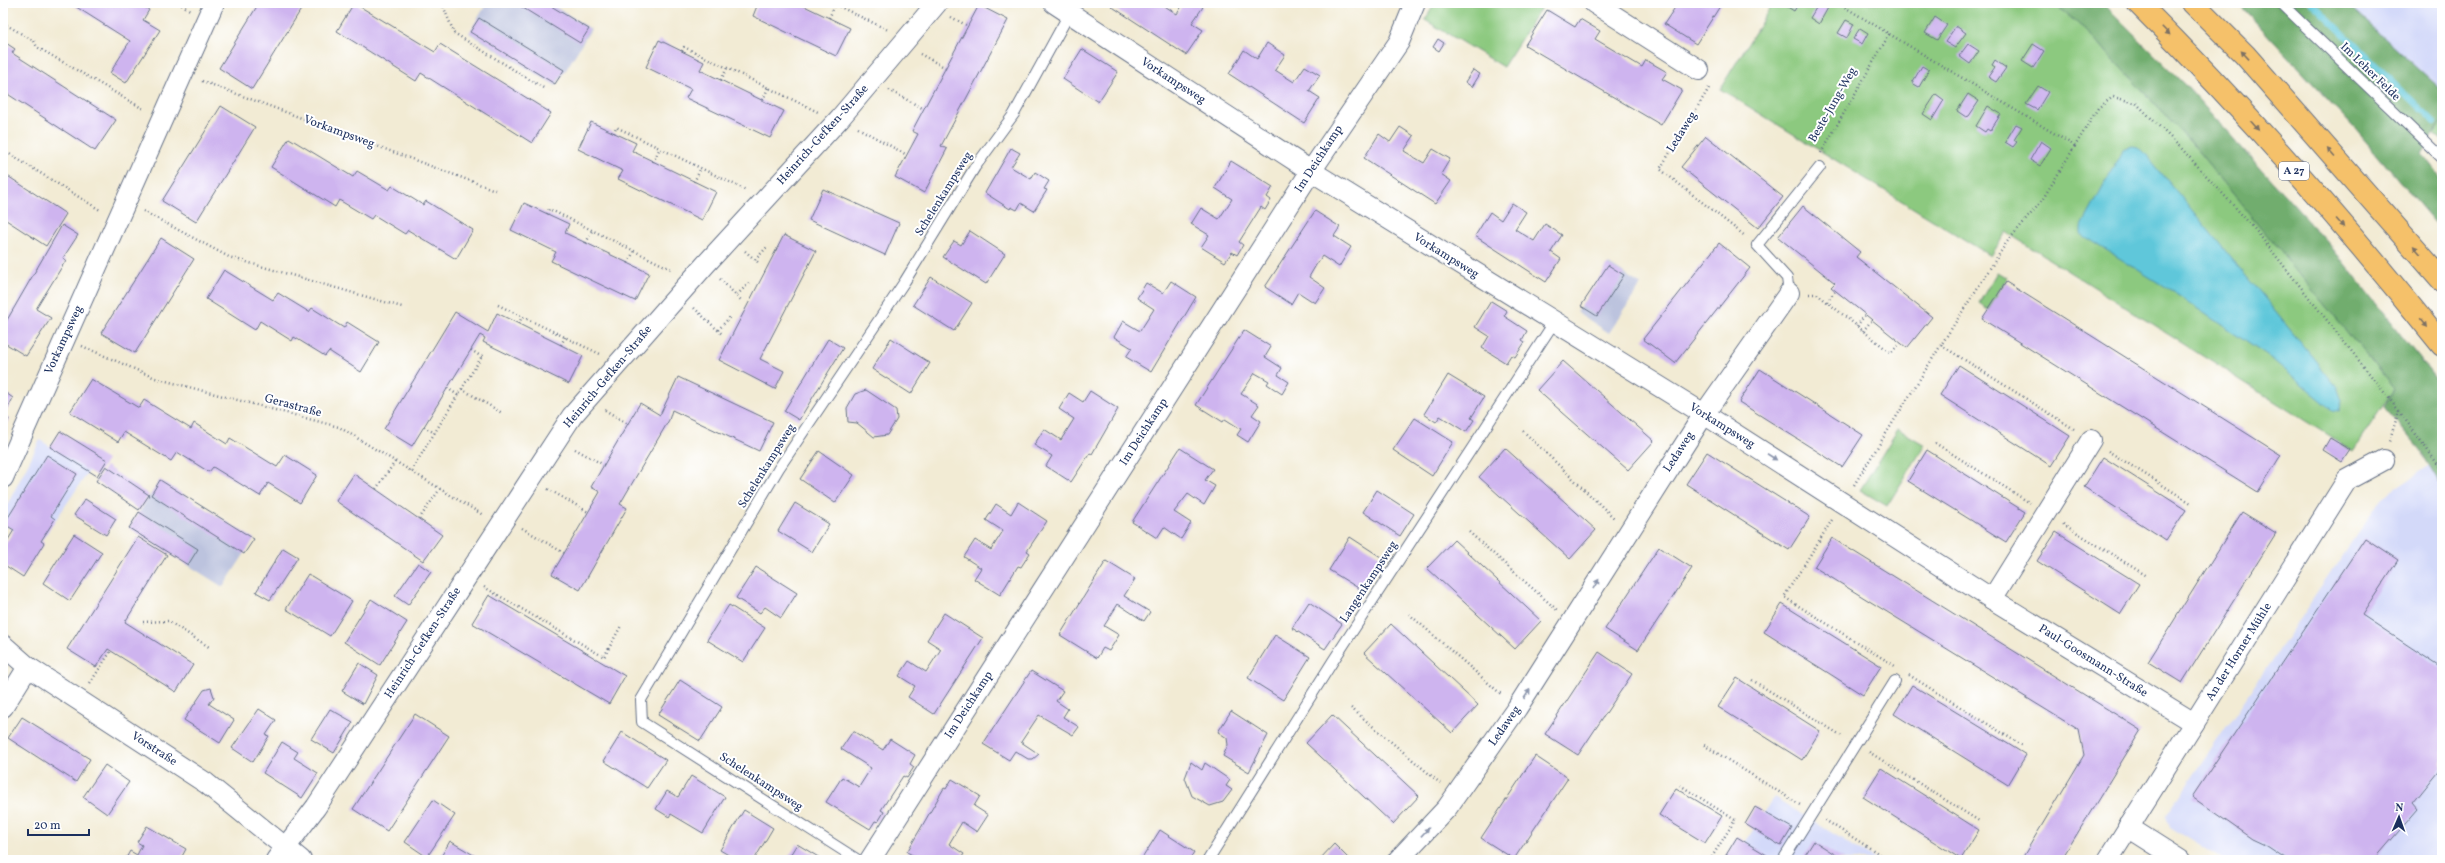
<svg xmlns="http://www.w3.org/2000/svg" width="2445" height="863" font-family="Vollkorn,serif">
	<rect width="100%" height="100%" fill="#fff"/>
	<filter id="ink" filterUnits="userSpaceOnUse"><feTurbulence type="fractalNoise" baseFrequency=".025" numOctaves="2"/><feDisplacementMap in="SourceGraphic" scale="8" xChannelSelector="R" yChannelSelector="G"/><feConvolveMatrix kernelMatrix="1 2 1 2 8 2 1 2 1" color-interpolation-filters="sRGB"/></filter>
	<filter id="wash" filterUnits="userSpaceOnUse"><feTurbulence type="fractalNoise" baseFrequency=".012" numOctaves="4" result="noise"/><feDisplacementMap in="SourceGraphic" scale="16" xChannelSelector="R" yChannelSelector="G"/><feGaussianBlur stdDeviation="0.9" result="paint"/><feColorMatrix in="noise" values="0 0 0 0 0 0 0 0 0 0 0 0 0 0 0 0 0 1.4 0 .05"/><feComposite in="paint" operator="in"/></filter>
	<g filter="url(#wash)">
		<rect width="100%" height="100%" fill="#f2ebd4"/>
		<g fill="#d3d9f9">
			<path d="M2346 3H2442V90Z"/>
			<path d="M40 440 89 471 38 546 3 524V513Z"/>
			<path d="M2429 466 2442 487V860H2223L2170 827 2166 816 2382 497Z"/>
			<path d="M1774 797 1876 860H1734Z"/>
		</g>
		<g fill="#bcc3de">
			<path d="M487 3H549L591 29 556 86 469 33Z"/>
			<path d="M1609 264 1641 285 1609 333 1577 312Z"/>
			<path d="M160 480 254 539 223 587 129 528Z"/>
		</g>
		<g fill="#8cc97f" stroke="#547c6e">
			<path d="M1435 3H1533L1541 8 1503 67 1425 20Z"/>
			<path d="M1773 3H2053L2094 37 2109 55 2192 144 2394 389 2353 451 2006 232 1991 256 1720 89Z"/>
			<path d="M2442 121V139L2434 133Z"/>
			<path d="M1997 272 2007 278 1988 309 1979 303Z"/>
			<path d="M1898 429 1925 445 1887 506 1860 490Z"/>
		</g>
		<g fill="#71ad6e" stroke="#466e66">
			<path d="M2053 3H2103L2185 85 2329 244 2442 387V487L2420 450 2384 407 2394 389 2192 144 2109 55 2094 37Z"/>
			<path d="M2238 3H2346L2442 90V121L2421 154 2442 180V231L2356 130Z"/>
		</g>
		<path fill="#5ec7da" stroke="#3c7b9c" d="M2132 146 2139 147 2145 153 2337 387 2342 401 2339 411 2333 410 2273 360 2173 292 2081 234V228L2123 150Z"/>
		<g fill="none" stroke-linecap="round" stroke-linejoin="round">
			<path stroke="#5ec7da" stroke-width="6" d="M2312 3 2435 123"/>
		</g>
		<g id="blocks">
			<g fill="#ceb4ef">
				<path d="M70 3H138L149 10 143 20 160 30 126 83 110 73 130 41Z"/>
				<path d="M259 3H305L252 89 219 68Z"/>
				<path d="M354 3 435 52 440 44 551 113 532 143 421 73 416 81 337 31Z"/>
				<path d="M515 3H546L589 29 580 43Z"/>
				<path d="M750 3H798L850 28 836 56 753 16 757 6Z"/>
				<path d="M1113 3H1160L1177 14 1184 3H1196L1203 7 1192 23 1203 30 1186 55 1111 6Z"/>
				<path d="M1678 3H1722L1696 44 1664 24Z"/>
				<path d="M1781 3H1799L1794 11Z"/>
				<path d="M1819 3 1829 6 1819 24 1810 18Z"/>
				<path d="M979 5 1008 20 941 146 947 149 924 193 895 177 918 134 912 131Z"/>
				<path d="M1547 10 1575 27 1580 19 1600 31 1595 39 1642 67 1646 60 1667 72 1662 79 1682 90 1661 125 1525 45Z"/>
				<path d="M1935 17 1947 25 1937 40 1925 33Z"/>
				<path d="M479 18 564 70 555 84 470 32Z"/>
				<path d="M1846 20 1854 24 1847 38 1838 33Z"/>
				<path d="M1956 26 1966 33 1955 48 1945 42Z"/>
				<path d="M1860 28 1868 33 1862 44 1853 39Z"/>
				<path d="M1438 39 1444 43 1439 51 1433 47Z"/>
				<path d="M659 40 704 62 700 70 784 111 770 138 686 98 691 89 646 67Z"/>
				<path d="M3 41 15 49 12 53 116 120 95 151 3 91Z"/>
				<path d="M1267 43 1285 55 1275 70 1294 82 1305 66 1320 75 1309 91 1320 98 1304 123 1229 74 1244 50 1257 59Z"/>
				<path d="M1968 44 1979 51 1970 64 1959 56Z"/>
				<path d="M2033 44 2044 51 2033 68 2022 61Z"/>
				<path d="M1082 49 1118 72 1098 102 1063 79Z"/>
				<path d="M1995 60 2006 68 1996 82 1988 77 1995 67 1992 65Z"/>
				<path d="M1922 66 1929 70 1919 87 1912 83Z"/>
				<path d="M1473 70 1480 74 1472 87 1465 82Z"/>
				<path d="M2038 86 2048 92 2037 110 2026 104Z"/>
				<path d="M1936 94 1944 100 1932 120 1923 114Z"/>
				<path d="M1968 94 1979 101 1969 116 1966 117 1957 111Z"/>
				<path d="M221 106 255 127 196 222 162 201Z"/>
				<path d="M1988 106 2001 114 1990 131 1987 129 1985 132 1976 126Z"/>
				<path d="M591 122 636 143 632 151 716 192 702 220 618 179 623 171 578 149Z"/>
				<path d="M2016 124 2022 127 2014 140 2017 142 2013 147 2005 142Z"/>
				<path d="M1400 127 1414 136 1404 151 1424 163 1433 149 1450 159 1441 174 1451 181 1435 204 1364 158 1379 134 1390 142Z"/>
				<path d="M1706 136 1783 197 1758 228 1681 167Z"/>
				<path d="M289 138 353 177 357 171 389 190 392 186 423 205 426 201 473 230 456 259 408 230 405 234 374 215 371 219 339 200 335 207 271 167Z"/>
				<path d="M2041 141 2051 148 2040 166 2030 160Z"/>
				<path d="M1011 148 1020 153 1011 167 1031 179 1035 172 1049 181 1044 189 1047 190 1034 211 1021 203 1017 210 1011 207 1010 209 985 193Z"/>
				<path d="M1231 161 1273 187 1267 197 1271 200 1265 210 1261 207 1239 242 1243 245 1237 255 1232 252 1225 262 1201 247 1209 235 1191 224 1201 208 1219 219 1232 199 1215 188Z"/>
				<path d="M3 173 66 214 46 246 3 218Z"/>
				<path d="M823 189 899 223 885 255 809 220Z"/>
				<path d="M524 203 569 224 565 233 649 273 635 301 551 261 556 252 511 230Z"/>
				<path d="M1512 203 1526 212 1515 229 1526 236 1534 241 1545 224 1562 235 1551 252 1561 259 1546 282 1475 236 1490 212 1501 220Z"/>
				<path d="M1803 206 1860 252 1856 257 1932 317 1907 348 1831 287 1835 283 1778 237Z"/>
				<path d="M1315 211 1340 227 1334 236 1351 247 1339 267 1322 256 1316 265 1309 277 1325 288 1315 303 1298 292 1291 304 1265 287Z"/>
				<path d="M62 225 78 235 63 258 66 260 36 309 51 318 26 356 3 342V327Z"/>
				<path d="M970 231 1005 254 986 284 943 257 954 241 961 245Z"/>
				<path d="M784 235 816 251 760 359 784 371 775 389 719 360Z"/>
				<path d="M161 238 194 259 135 353 101 333Z"/>
				<path d="M1719 243 1750 268 1675 363 1643 339Z"/>
				<path d="M1608 265 1624 275 1597 316 1581 306Z"/>
				<path d="M224 270 273 300 278 293 309 312 312 308 344 328 347 322 379 342 361 372 329 351 325 356 294 337 292 341 260 321 255 330 206 299Z"/>
				<path d="M931 277 972 303 954 331 913 305Z"/>
				<path d="M1171 281 1196 297 1151 372 1126 357 1132 348 1114 337 1123 321 1140 331 1154 309 1137 298 1146 283 1163 293Z"/>
				<path d="M2006 282 2281 455 2258 492 1982 319Z"/>
				<path d="M1491 301 1507 311 1504 316 1527 331 1522 340 1525 342 1515 357 1511 355 1506 363 1482 348 1489 336 1475 327Z"/>
				<path d="M455 312 488 332 497 313 583 356 569 384 483 342 485 338 480 335 412 446 384 429Z"/>
				<path d="M1244 330 1271 347 1265 357 1282 368 1278 375 1289 382 1282 394 1267 384 1269 381 1255 373 1241 394 1259 405 1252 415 1261 421 1248 442 1237 435 1241 429 1225 419 1223 422 1196 405Z"/>
				<path d="M891 338 930 363 911 394 872 369Z"/>
				<path d="M828 339 843 348 799 420 784 411Z"/>
				<path d="M1563 361 1654 441 1628 470 1537 390Z"/>
				<path d="M1959 365 2070 436 2051 466 1940 395Z"/>
				<path d="M1760 369 1863 435 1842 467 1739 402Z"/>
				<path d="M1448 375 1484 397 1471 418 1474 420 1466 432 1440 416 1436 422 1424 414Z"/>
				<path d="M678 377 773 422 759 451 672 410 669 420 620 504 627 508 580 590 552 574 600 492 591 487 640 403 660 415Z"/>
				<path d="M91 379 139 408 144 400 191 429 194 423 227 444 230 438 277 467 285 455 317 475 300 503 268 483 260 496 213 467 209 472 177 452 171 461 124 432 118 442 70 412Z"/>
				<path d="M866 390 896 410 897 419 887 435 874 437 857 423 848 422 847 408 855 394Z"/>
				<path d="M3 391 13 398 4 416 9 419 5 426 3 425Z"/>
				<path d="M1090 391 1118 409 1092 454 1090 453 1071 482 1046 466 1052 456 1034 445 1044 429 1061 440 1074 419 1059 409 1069 393 1083 402Z"/>
				<path d="M1415 418 1453 442 1432 476 1393 450Z"/>
				<path d="M60 431 107 460 97 476 50 447Z"/>
				<path d="M2330 438 2350 450 2342 462 2323 450Z"/>
				<path d="M1180 448 1213 469 1205 480 1215 486 1204 505 1188 494 1174 512 1191 523 1181 539 1164 527 1157 538 1132 522Z"/>
				<path d="M1505 448 1596 530 1570 559 1479 477Z"/>
				<path d="M1927 450 2025 512 2006 542 1908 481Z"/>
				<path d="M819 451 854 475 835 503 800 479Z"/>
				<path d="M1707 452 1810 517 1789 550 1686 484Z"/>
				<path d="M47 455 77 474 51 516 55 519 41 541 44 543 23 577 3 564V548L14 530 4 524Z"/>
				<path d="M2103 457 2186 510 2166 540 2084 487Z"/>
				<path d="M106 466 149 495 139 510 96 481Z"/>
				<path d="M354 474 442 535 423 561 336 501Z"/>
				<path d="M160 480 254 539 244 554 151 495Z"/>
				<path d="M1377 490 1414 514 1400 536 1363 512Z"/>
				<path d="M85 499 116 519 106 535 74 515Z"/>
				<path d="M1018 502 1047 521 1027 551 1030 553 1021 567 1018 566 1000 595 974 579 981 568 964 557 975 540 991 550 1003 531 986 520 996 504 1011 514Z"/>
				<path d="M795 503 829 524 812 552 778 531Z"/>
				<path d="M139 512 198 549 188 565 129 528Z"/>
				<path d="M2242 512 2276 533 2182 683 2148 662Z"/>
				<path d="M2056 532 2139 584 2120 614 2037 561Z"/>
				<path d="M74 534 102 552 70 601 43 583Z"/>
				<path d="M138 537 167 555 125 622 193 665 176 692 108 649 96 667 67 649Z"/>
				<path d="M1350 537 1384 559 1363 591 1329 570Z"/>
				<path d="M1832 538 2141 730 2061 860H2021L2084 755 2079 730 1814 567Z"/>
				<path d="M2365 538 2398 560 2362 615 2442 668V767L2413 803 2418 809 2374 860H2288L2267 846 2252 839 2192 797Z"/>
				<path d="M1454 540 1541 621 1515 649 1427 568Z"/>
				<path d="M1659 547 1692 568 1638 650 1605 629Z"/>
				<path d="M283 548 298 557 270 600 256 592Z"/>
				<path d="M1106 561 1135 579 1124 596 1150 612 1144 621 1118 604 1104 626 1119 635 1109 651 1103 648 1097 658 1060 635Z"/>
				<path d="M418 563 431 572 408 605 395 596Z"/>
				<path d="M756 567 797 593 781 618 765 607 760 613 736 598Z"/>
				<path d="M308 574 352 601 330 636 286 609Z"/>
				<path d="M489 595 625 676 609 704 472 623Z"/>
				<path d="M371 599 407 622 380 665 344 642Z"/>
				<path d="M1309 602 1342 624 1325 649 1292 628Z"/>
				<path d="M1782 604 1881 666 1863 695 1764 632Z"/>
				<path d="M729 605 765 628 743 662 707 640Z"/>
				<path d="M944 613 983 638 934 714 908 697 915 686 899 676 909 661 926 672 941 649 927 640Z"/>
				<path d="M1391 624 1478 705 1452 733 1364 653Z"/>
				<path d="M1275 635 1310 657 1283 700 1248 678Z"/>
				<path d="M1599 652 1632 674 1578 755 1545 734Z"/>
				<path d="M359 663 378 675 363 704 342 691Z"/>
				<path d="M1031 671 1063 691 1056 701 1068 709 1063 717 1079 727 1073 735 1039 715 1021 742 1039 754 1033 759H1028L1015 751 1009 760 983 744Z"/>
				<path d="M1737 678 1820 731 1802 760 1718 707Z"/>
				<path d="M680 680 722 707 700 741 658 715Z"/>
				<path d="M1912 685 2026 755 2008 785 1894 714Z"/>
				<path d="M211 688 214 697 209 704 234 720 220 743 184 720 204 690Z"/>
				<path d="M259 709 276 720 266 735 269 736 253 762 232 748Z"/>
				<path d="M330 709 353 722 334 753 311 739Z"/>
				<path d="M1231 711 1268 735 1249 772 1223 756 1228 745 1227 738 1218 732Z"/>
				<path d="M415 714 449 736 387 831 353 809Z"/>
				<path d="M1332 715 1419 796 1393 824 1306 743Z"/>
				<path d="M22 717 90 759 76 782 8 738Z"/>
				<path d="M853 731 883 750 890 739 915 755 910 764 914 767 907 778 903 776 881 810 884 812 878 822 875 821 870 829 826 802 842 777 859 787 871 768 841 749Z"/>
				<path d="M622 732 666 760 647 788 604 761Z"/>
				<path d="M282 742 298 752 294 758 318 773 302 798 263 773Z"/>
				<path d="M1535 756 1568 778 1514 859 1481 838Z"/>
				<path d="M1191 762 1202 770 1205 763 1230 780 1226 786 1232 790 1223 802 1210 806 1192 796 1185 778Z"/>
				<path d="M105 765 129 782 107 814 83 797Z"/>
				<path d="M1881 768 1979 830 1961 859 1863 797Z"/>
				<path d="M691 776 725 797 703 833 671 814 669 817 656 809 667 791 678 797Z"/>
				<path d="M952 779 980 796 974 806 988 815 977 832 962 822 949 844 964 854 960 860 939 858 938 860H921L907 852 944 788 946 789Z"/>
				<path d="M1676 788 1722 816 1705 843 1659 815Z"/>
				<path d="M433 800 455 815 427 857 405 842Z"/>
				<path d="M1755 807 1792 828 1781 846 1745 824Z"/>
				<path d="M744 810 773 828 754 860H737L720 850Z"/>
				<path d="M147 826 186 849 180 860H125L130 851 137 855 142 845 137 842Z"/>
				<path d="M1160 830 1194 852 1189 860H1141Z"/>
				<path d="M1737 837 1775 860H1723Z"/>
				<path d="M450 841 482 860H439Z"/>
				<path d="M1814 841 1844 860H1802Z"/>
				<path d="M797 844 820 858 823 860H787Z"/>
				<path d="M1334 844 1350 860H1319Z"/>
			</g>
		</g>
	</g>
	<g filter="url(#ink)">
		<use href="#blocks" fill-opacity="0" stroke="#667187" stroke-width="1"/>
		<g fill="none" stroke-linecap="round" stroke-linejoin="round">
			<defs>
				<g id="lane">
					<path d="M2281 3 2442 158"/>
					<path d="M1789 293 1787 278 1757 245 1820 167"/>
					<path d="M858 860 642 722 641 700 779 468 905 281 975 167 1014 114 1069 14"/>
					<path d="M1208 860 1333 661 1555 321"/>
					<path d="M1783 860 1895 681"/>
				</g>
				<g id="street">
					<path d="M1054 3 1311 171 1704 414 1992 599 2194 723"/>
					<path d="M1594 3 1699 70"/>
					<path d="M3 478 214 3"/>
					<path d="M1992 599 2091 440"/>
					<path d="M3 645 28 667 206 783 301 860"/>
					<path d="M3 707 28 667"/>
					<path d="M2128 827 2180 860"/>
					<path d="M276 860 316 807 572 416 705 265 840 118 937 3"/>
					<path d="M870 860 1311 171 1399 42 1415 3"/>
					<path d="M1398 860 1447 808 1517 708 1704 414 1789 293"/>
					<path d="M2108 860 2347 480 2384 460"/>
				</g>
				<g id="highway">
					<path d="M2138 3C2246 111 2347 226 2442 345"/>
					<path d="M2193 3 2245 55 2442 280"/>
				</g>
			</defs>
			<use href="#lane" stroke="#667187" stroke-width="12"/>
			<use href="#street" stroke="#667187" stroke-width="22"/>
			<use href="#highway" stroke="#667187" stroke-width="24"/>
			<g stroke="#667187" stroke-width="2.5" stroke-dasharray="1 3" stroke-linecap="butt">
				<path d="M178 3 190 10"/>
				<path d="M442 3 454 33 545 89"/>
				<path d="M832 3 888 30"/>
				<path d="M1838 3 2075 146 2098 108 2113 97 2136 103 2182 149 2253 227 2399 411 2389 442"/>
				<path d="M951 17 968 26"/>
				<path d="M829 18 835 5"/>
				<path d="M3 23 34 41 37 47 145 110"/>
				<path d="M682 51 684 47 818 112"/>
				<path d="M920 54 946 68"/>
				<path d="M721 80 727 68"/>
				<path d="M202 81 495 190"/>
				<path d="M1709 88 1660 169 1745 236"/>
				<path d="M889 90 924 109"/>
				<path d="M763 100 768 88"/>
				<path d="M858 128 907 155"/>
				<path d="M614 133 616 127 746 190"/>
				<path d="M3 150 100 210"/>
				<path d="M1821 153 1890 33"/>
				<path d="M653 162 660 148"/>
				<path d="M694 182 701 168"/>
				<path d="M143 211 229 257 402 307"/>
				<path d="M547 214 549 209 673 270"/>
				<path d="M586 243 592 231"/>
				<path d="M745 251 760 264"/>
				<path d="M755 260 768 246"/>
				<path d="M628 263 634 251"/>
				<path d="M720 279 741 300"/>
				<path d="M1809 294H1817L1891 353 1900 343"/>
				<path d="M737 295 750 282"/>
				<path d="M1827 302 1835 291"/>
				<path d="M498 305 600 354"/>
				<path d="M694 308 723 335"/>
				<path d="M519 324 522 316"/>
				<path d="M1857 326 1865 315"/>
				<path d="M718 330 731 316"/>
				<path d="M1863 331 1872 320"/>
				<path d="M561 345 565 337"/>
				<path d="M82 346 155 378 339 427 483 515"/>
				<path d="M471 350 482 357"/>
				<path d="M447 388 458 395"/>
				<path d="M462 389 502 413"/>
				<path d="M605 410 628 424"/>
				<path d="M2399 411 2442 470"/>
				<path d="M424 427 435 433"/>
				<path d="M2074 429 1941 345 2007 242 2041 202 2075 146"/>
				<path d="M1523 431 1614 518"/>
				<path d="M1935 443 2030 503"/>
				<path d="M575 449 604 465"/>
				<path d="M2108 451 2191 503"/>
				<path d="M411 471 484 353"/>
				<path d="M1854 485 1941 345"/>
				<path d="M376 489 395 462"/>
				<path d="M548 489 588 512"/>
				<path d="M419 519 440 489"/>
				<path d="M1832 520 1784 597 1895 666"/>
				<path d="M2063 524 2147 576"/>
				<path d="M522 528 564 553"/>
				<path d="M1469 532 1557 610"/>
				<path d="M484 587 604 657 621 626"/>
				<path d="M1409 614 1502 695"/>
				<path d="M143 622 168 621 209 647"/>
				<path d="M1909 675 2023 746"/>
				<path d="M1752 680 1842 736"/>
				<path d="M90 683 111 651"/>
				<path d="M1351 708 1440 783"/>
				<path d="M1704 745 1800 805"/>
				<path d="M1869 752 1979 821"/>
				<path d="M1680 785 1735 820 1710 860"/>
				<path d="M1825 820 1889 860"/>
				<path d="M2376 857 2380 860"/>
			</g>
			<use href="#lane" stroke="#fff" stroke-width="10"/>
			<use href="#street" stroke="#fff" stroke-width="20"/>
			<use href="#highway" stroke="#f5c16b" stroke-width="22"/>
		</g>
		<defs><path id="oneway-solid" d="M-6-.8H1V-3.2L6.5 0L1 3.2V.8H-6Z"/></defs>
		<g fill="#7d7164">
			<use href="#oneway-solid" transform="translate(2166 31) rotate(45)"/>
			<use href="#oneway-solid" transform="translate(2245 55) rotate(-133)"/>
			<use href="#oneway-solid" transform="translate(2255 126) rotate(49)"/>
			<use href="#oneway-solid" transform="translate(2331 153) rotate(-131)"/>
			<use href="#oneway-solid" transform="translate(2340 223) rotate(49)"/>
			<use href="#oneway-solid" transform="translate(2417 250) rotate(-131)"/>
			<use href="#oneway-solid" transform="translate(2424 323) rotate(51)"/>
		</g>
		<g fill="#8d97ae">
			<use href="#oneway-solid" transform="translate(1772 457) rotate(33)"/>
			<use href="#oneway-solid" transform="translate(1596 584) rotate(-59)"/>
			<use href="#oneway-solid" transform="translate(1527 694) rotate(-57)"/>
			<use href="#oneway-solid" transform="translate(1425 832) rotate(-47)"/>
		</g>
	</g>
	<g text-anchor="middle" dominant-baseline="central" stroke-width="4" stroke-linejoin="round" paint-order="stroke">
		<rect fill="#fff" stroke="#5f6d8e" stroke-width="1" x="2279" y="162" width="30" height="18" rx="3"/>
		<g font-size="11" font-weight="bold" fill="#1b2f5e">
			<text x="2294" y="171">A 27</text>
		</g>
		<g font-size="12" fill="#1b2f5e" stroke="#fff">
			<text transform="translate(2370 72) rotate(44)">Im Leher Felde</text>
			<text transform="translate(1173 81) rotate(33)">Vorkampsweg</text>
			<text transform="translate(1833 105) rotate(-60)">Beste-Jung-Weg</text>
			<text transform="translate(339 132) rotate(20)">Vorkampsweg</text>
			<text transform="translate(1682 132) rotate(-58)">Ledaweg</text>
			<text transform="translate(823 135) rotate(-48)">Heinrich-Gefken-Straße</text>
			<text transform="translate(1319 159) rotate(-57)">Im Deichkamp</text>
			<text transform="translate(944 194) rotate(-58)">Schelenkampsweg</text>
			<text transform="translate(1446 256) rotate(32)">Vorkampsweg</text>
			<text transform="translate(64 340) rotate(-65)">Vorkampsweg</text>
			<text transform="translate(608 377) rotate(-50)">Heinrich-Gefken-Straße</text>
			<text transform="translate(293 406) rotate(15)">Gerastraße</text>
			<text transform="translate(1722 426) rotate(32)">Vorkampsweg</text>
			<text transform="translate(1144 432) rotate(-57)">Im Deichkamp</text>
			<text transform="translate(1679 452) rotate(-57)">Ledaweg</text>
			<text transform="translate(767 466) rotate(-58)">Schelenkampsweg</text>
			<text transform="translate(1369 582) rotate(-57)">Langenkampsweg</text>
			<text transform="translate(423 643) rotate(-57)">Heinrich-Gefken-Straße</text>
			<text transform="translate(2239 652) rotate(-58)">An der Horner Mühle</text>
			<text transform="translate(2093 661) rotate(32)">Paul-Goosmann-Straße</text>
			<text transform="translate(969 705) rotate(-57)">Im Deichkamp</text>
			<text transform="translate(1505 726) rotate(-55)">Ledaweg</text>
			<text transform="translate(154 749) rotate(33)">Vorstraße</text>
			<text transform="translate(761 782) rotate(33)">Schelenkampsweg</text>
		</g>
	</g>
	<rect width="2445" height="863" fill="none" stroke="#fff" stroke-width="16"/>
	<g transform="translate(2399 817) rotate(2)" stroke="#ffffff" stroke-width="3" paint-order="stroke">
	<path d="M0-3L7 15L0 10L-7 15Z" fill="#1b2f5e"/>
	<text y="-6" font-size="11" font-weight="bold" text-anchor="middle" fill="#1b2f5e">N</text>
	</g>
	<path d="M28 829v6h61v-6" fill="none" stroke="#1b2f5e" stroke-width="2"/>
	<text x="34" y="829" font-size="12" fill="#1b2f5e" stroke="#ffffff" stroke-width="3" paint-order="stroke">20 m</text>
</svg>
